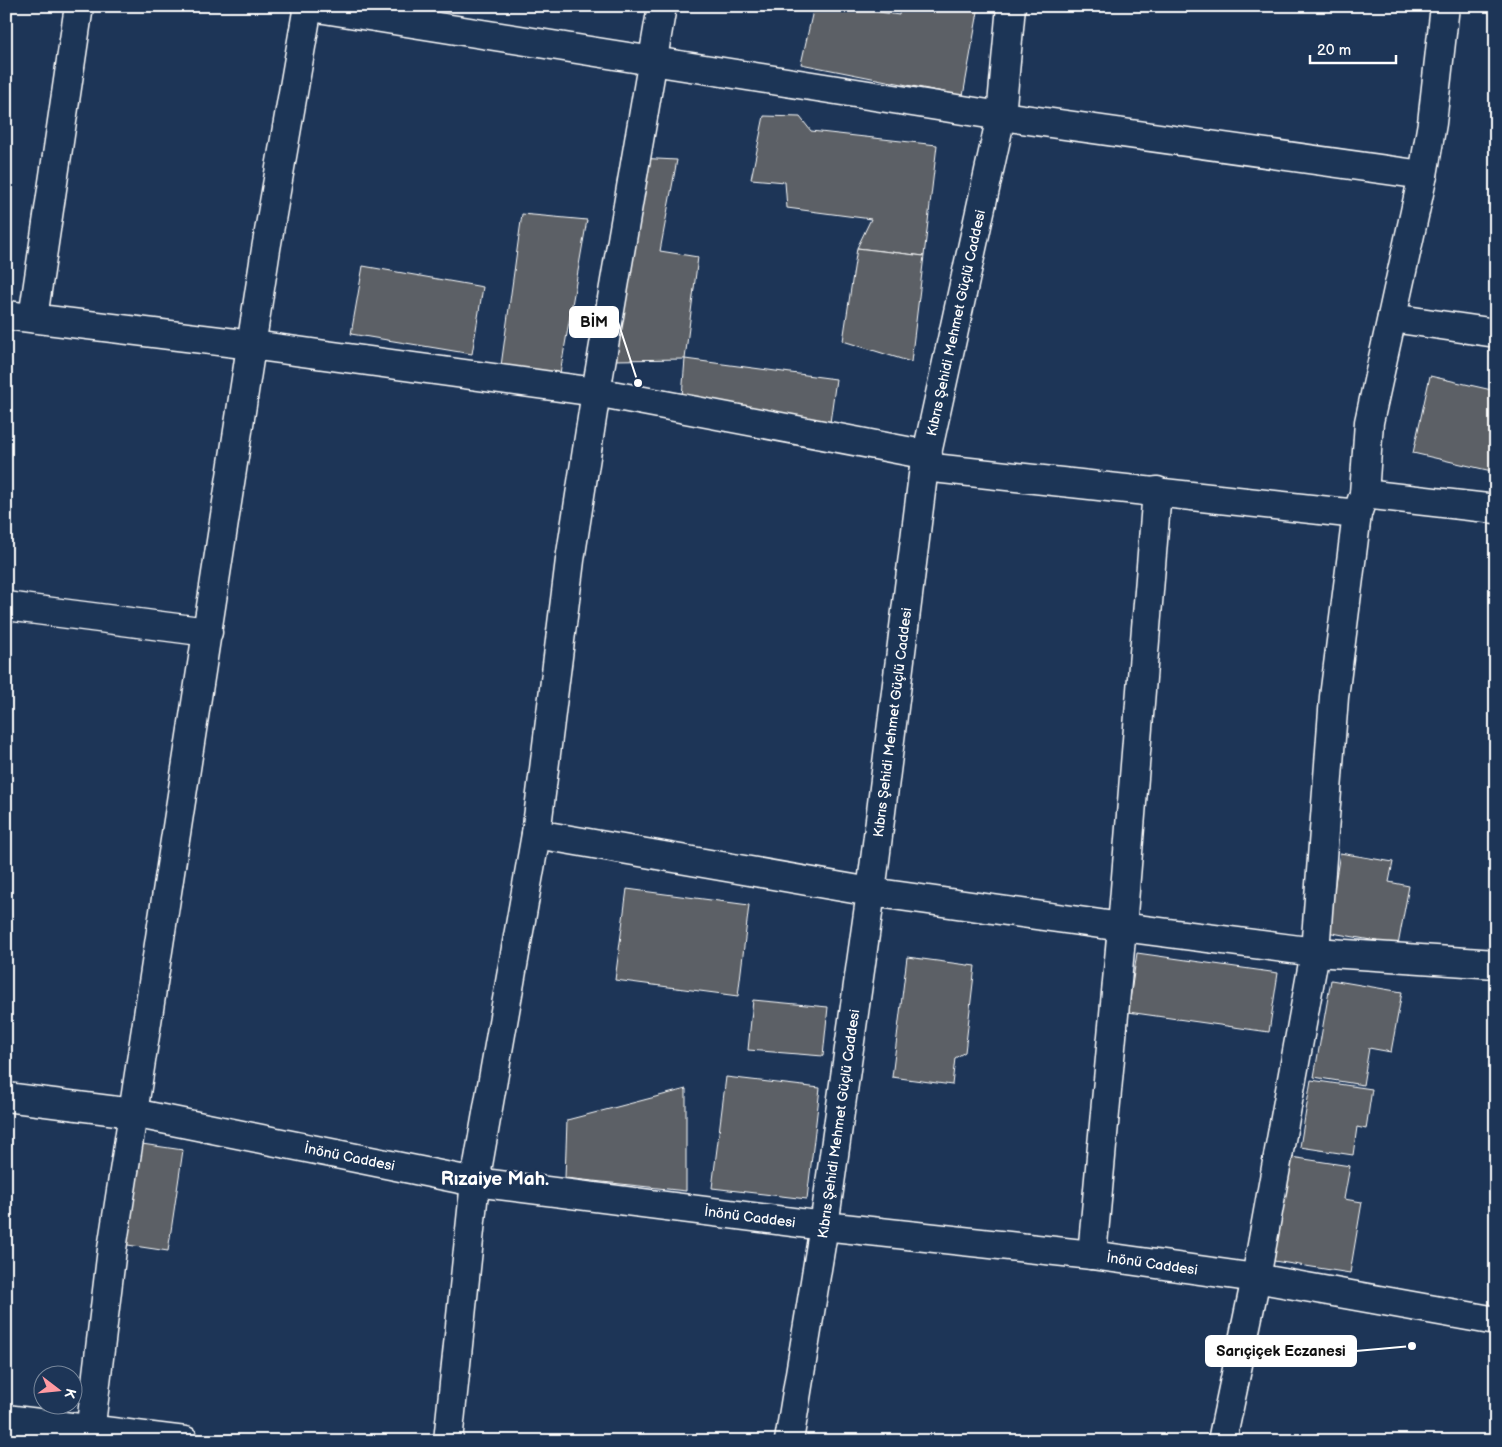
<svg xmlns="http://www.w3.org/2000/svg" width="1502" height="1447" font-family="'Balsamiq Sans',sans-serif">
	<rect width="100%" height="100%" fill="#1d3557"/>
	<filter id="ink" filterUnits="userSpaceOnUse"><feTurbulence type="fractalNoise" baseFrequency=".02" numOctaves="2"/><feDisplacementMap in="SourceGraphic" scale="10" xChannelSelector="R" yChannelSelector="G"/><feConvolveMatrix kernelMatrix="1 2 1 2 8 2 1 2 1" color-interpolation-filters="sRGB"/></filter>
	<g filter="url(#ink)">
		<g fill="#5b6166" stroke="#fff">
			<path d="M814 6H860V9L899 15 900 6H979L963 96 801 64Z"/>
			<path d="M764 116 800 117 811 131 937 145 924 256 857 248 871 219 787 208 785 182 751 179Z"/>
			<path d="M637 158 677 160 660 251 698 257 685 359 614 360Z"/>
			<path d="M522 214 587 220 560 373H500Z"/>
			<path d="M857 248 924 256 911 362 843 341Z"/>
			<path d="M363 266 483 287 472 354 351 334Z"/>
			<path d="M685 359 836 379 828 437 681 409Z"/>
			<path d="M1430 376 1496 391V472L1413 453Z"/>
			<path d="M1340 853 1393 862 1389 882 1409 886 1398 945 1327 932Z"/>
			<path d="M627 889 749 905 738 996 615 980Z"/>
			<path d="M1137 953 1278 973 1269 1032 1128 1012Z"/>
			<path d="M907 957 975 966 965 1052 955 1058 952 1085 892 1077Z"/>
			<path d="M1331 980 1402 992 1391 1052 1369 1048 1363 1085 1314 1077Z"/>
			<path d="M753 1000 828 1007 823 1056 748 1050Z"/>
			<path d="M726 1077 820 1088 807 1199 712 1188Z"/>
			<path d="M1311 1080 1372 1089 1366 1129 1357 1127 1353 1155 1300 1147Z"/>
			<path d="M686 1089V1191L565 1178 567 1120Z"/>
			<path d="M135 1143 183 1150 168 1251 121 1244Z"/>
			<path d="M1291 1157 1350 1166 1344 1199 1362 1202 1350 1273 1274 1261Z"/>
		</g>
		<g fill="none" stroke-linecap="round" stroke-linejoin="round">
			<defs>
				<g id="minor">
					<path d="M305 6 1001 116 1423 175"/>
					<path d="M6 315 252 345 596 392 928 455"/>
					<path d="M33 318 79 6"/>
					<path d="M1392 318 1496 333"/>
					<path d="M924 467 1357 514"/>
					<path d="M1364 494 1496 509"/>
					<path d="M6 606 208 632"/>
					<path d="M536 834 871 892 1122 927 1315 952 1496 964"/>
					<path d="M1092 1255 1122 927 1157 491"/>
					<path d="M6 1419 185 1441"/>
					<path d="M89 1441 112 1249 133 1113 266 249 308 6"/>
					<path d="M448 1441 475 1182 536 834 570 560 596 392 662 6"/>
					<path d="M1222 1441 1256 1278 1315 952 1334 697 1357 514 1364 494 1369 422 1423 175 1432 123 1445 6"/>
				</g>
				<g id="tertiary">
					<path id="s1" d="M789 1441 824 1226 871 892 924 467 1001 116 1011 6"/>
				</g>
				<g id="secondary">
					<path id="s2" d="M6 1097 133 1113 475 1182 824 1226 1092 1255 1256 1278 1496 1321"/>
				</g>
			</defs>
			<use href="#minor" stroke="#fff" stroke-width="31"/>
			<use href="#tertiary" stroke="#fff" stroke-width="31"/>
			<use href="#secondary" stroke="#fff" stroke-width="31"/>
			<use href="#minor" stroke="#1d3557" stroke-width="28"/>
			<use href="#tertiary" stroke="#1d3557" stroke-width="28"/>
			<use href="#secondary" stroke="#1d3557" stroke-width="28"/>
		</g>
	</g>
	<g text-anchor="middle" dominant-baseline="central" stroke-width="5" stroke-linejoin="round" paint-order="stroke">
		<g font-size="14" fill="#fff" stroke="#1d3557">
			<text stroke="none"><textPath href="#s1" startOffset="1131">Kıbrıs Şehidi Mehmet Güçlü Caddesi</textPath></text>
			<text stroke="none"><textPath href="#s1" startOffset="726">Kıbrıs Şehidi Mehmet Güçlü Caddesi</textPath></text>
			<text stroke="none"><textPath href="#s1" startOffset="321">Kıbrıs Şehidi Mehmet Güçlü Caddesi</textPath></text>
			<text stroke="none"><textPath href="#s2" startOffset="349">İnönü Caddesi</textPath></text>
			<text stroke="none"><textPath href="#s2" startOffset="754">İnönü Caddesi</textPath></text>
			<text stroke="none"><textPath href="#s2" startOffset="1159">İnönü Caddesi</textPath></text>
		</g>
		<g font-size="19" font-weight="bold" fill="#fff" stroke="#1d3557">
			<text x="495" y="1179">Rızaiye Mah.</text>
		</g>
	</g>
	<path fill="none" stroke="#fff" stroke-width="2" d="M638 383L618 322M1412 1346L1356 1351"/>
	<g fill="#fff" stroke="#1d3557" stroke-width="2">
		<circle cx="638" cy="383" r="5"/>
		<circle cx="1412" cy="1346" r="5"/>
	</g>
	<g fill="#fff" stroke="#fff" stroke-width="2">
		<rect x="570" y="307" width="48" height="30" rx="5"/>
		<rect x="1206" y="1336" width="150" height="30" rx="5"/>
	</g>
	<g font-size="15" text-anchor="middle" font-weight="bold" fill="#111">
		<text x="594" y="327">BİM</text>
		<text x="1281" y="1356">Sarıçiçek Eczanesi</text>
	</g>
	<rect width="1502" height="1447" fill="none" stroke="#1d3557" stroke-width="25"/>
	<rect x="12" y="12" width="1477" height="1422" fill="none" stroke="#fff" stroke-width="2" filter="url(#ink)"/>
	<g transform="translate(58 1390) rotate(106)"><circle r="24" fill="#1d3557" stroke="#77869a"/>
	<path d="M0-4L9 19L0 12L-9 19Z" fill="#ff9aa2"/>
	<text y="-8" font-size="14" font-weight="bold" text-anchor="middle" fill="#ffffff">K</text>
	</g>
	<path d="M1310 55v8h86v-8" fill="none" stroke="#ffffff" stroke-width="2.5"/>
	<text x="1317" y="55" font-size="15" fill="#ffffff" stroke="#1d3557" stroke-width="4" paint-order="stroke">20 m</text>
</svg>
